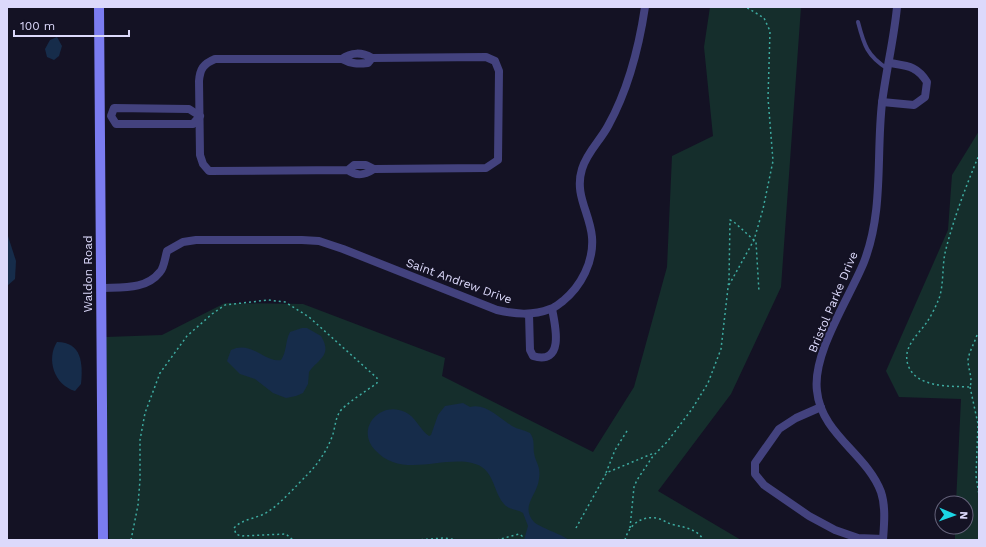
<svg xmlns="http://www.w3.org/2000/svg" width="986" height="547" font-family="'Work Sans',sans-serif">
	<rect width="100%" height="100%" fill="#141224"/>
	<g fill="#152e2c">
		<path d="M710 7H801L781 287 731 394 658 491 741 540H109L106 337 162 335 225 303 303 304 445 358 442 376 593 452 634 387 667 267 672 156 713 136 704 47Z"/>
		<path d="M979 131V540H955V527H966V503H956L961 399 899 397 886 371 948 230 952 175Z"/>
	</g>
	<g fill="#162c4a">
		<path d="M57 37 62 46 59 56 54 60 47 57 45 49 50 40Z"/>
		<path d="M7 233 16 261 15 279 7 286Z"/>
		<path d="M302 328H307L321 336C333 356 318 359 309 372L308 384 303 393 296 396 286 398 273 393 255 379 240 374 227 361 231 350C252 340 264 363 281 360 287 352 285 341 290 332Z"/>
		<path d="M57 342C82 342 83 364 81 384L75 391C54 385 46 359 57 342Z"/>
		<path d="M463 403 470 407C486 403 499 418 512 426 517 429 524 430 530 433 535 440 533 445 534 453 536 464 541 466 539 479 537 496 520 506 534 522 539 527 561 534 569 540H524L528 526 523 513C517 509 509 510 504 504 492 490 495 468 472 463 441 456 401 479 375 450 355 429 380 400 405 412 415 416 420 430 429 436L431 435 438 415 445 406Z"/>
	</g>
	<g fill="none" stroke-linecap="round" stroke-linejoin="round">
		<g stroke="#3eaba1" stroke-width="1.5" stroke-dasharray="2 3" stroke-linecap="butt">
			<path d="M729 285 754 240 763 209 773 161 768 98 770 31 764 18 746 7"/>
			<path d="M977 335C974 344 969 352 968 360 968 369 973 378 970 387 950 386 916 388 908 365 902 347 918 335 927 322 931 316 935 308 938 301 944 288 942 267 945 253 953 220 966 186 979 155"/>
			<path d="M970 387 978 424 976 476 979 495"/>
			<path d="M627 431 615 450 606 473 654 453"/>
			<path d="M576 528 607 472"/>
			<path d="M630 528 634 487 637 480 653 456 667 442 692 409 708 383 721 349 729 279 730 220 734 222 756 242 759 292"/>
			<path d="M131 540 138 505 140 480V440L145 413 160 373 187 336 212 314 225 305 268 300 285 302 309 317 377 378V383C368 390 343 405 339 413 335 420 335 429 332 437 326 452 318 464 307 475 297 485 281 503 269 511 258 519 243 518 234 528L236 534 241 536 286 534 293 540"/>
			<path d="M416 540 444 538 457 540"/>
			<path d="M497 540 519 534 522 536 521 540"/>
			<path d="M625 540C629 524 643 514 660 519 665 521 669 524 675 525 687 528 696 529 704 540"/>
		</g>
		<path stroke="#43427e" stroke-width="4" d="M858 22C864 45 867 56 888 69"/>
		<g stroke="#43427e" stroke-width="8">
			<path d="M372 58 368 63C358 64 351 64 342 59 351 52 362 52 372 58L486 57 495 61 499 71 498 160 486 168 374 169"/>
			<path d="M342 59H215C203 64 200 69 199 81L200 155 203 164 209 171 348 170C357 177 365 175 374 169L366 165H354L348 170"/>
			<path d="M882 102 914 105 925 97 927 82C917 66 908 66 890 63"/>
			<path d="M114 108 189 109 200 116 193 124H116L111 116Z"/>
			<path d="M101 288C122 287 146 290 160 272 164 268 165 258 167 251L183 242 196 240H302L319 241 343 249 497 310C515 314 532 316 550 309 555 308 559 304 563 301 581 286 594 262 592 237 590 213 574 195 582 169 587 152 600 141 608 126 628 90 639 47 645 7"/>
			<path d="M529 314 530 350 533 356C564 365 556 328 552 309"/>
			<path d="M821 407 796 418 779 429 755 463V474L764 485 809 516 835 530 858 538 883 539"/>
			<path d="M883 540C884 525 886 507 881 492 867 454 821 434 817 391 812 353 850 297 864 262 884 210 876 156 882 103 886 71 894 39 897 7"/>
		</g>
		<path stroke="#7b7cf0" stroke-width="10" d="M99 7 103 540"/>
	</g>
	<g text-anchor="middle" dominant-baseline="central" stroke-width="4" stroke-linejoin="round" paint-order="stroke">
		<g font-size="12" fill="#dcd9fb" stroke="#141224">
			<text transform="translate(88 274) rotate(-90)">Waldon Road</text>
			<text transform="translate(459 281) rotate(20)">Saint Andrew Drive</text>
			<text transform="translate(833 302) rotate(-67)">Bristol Parke Drive</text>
		</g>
	</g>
	<rect width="986" height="547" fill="none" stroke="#dcd9fb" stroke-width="16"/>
	<g transform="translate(954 515) rotate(92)"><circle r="19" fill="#141224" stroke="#64627a"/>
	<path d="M0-3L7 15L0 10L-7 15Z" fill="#1bd6e5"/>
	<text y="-6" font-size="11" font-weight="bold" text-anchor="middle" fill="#dcd9fb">N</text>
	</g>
	<path d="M14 30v6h115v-6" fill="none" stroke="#dcd9fb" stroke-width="2"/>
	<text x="20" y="30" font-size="12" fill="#dcd9fb" stroke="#141224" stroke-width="3" paint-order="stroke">100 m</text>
</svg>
